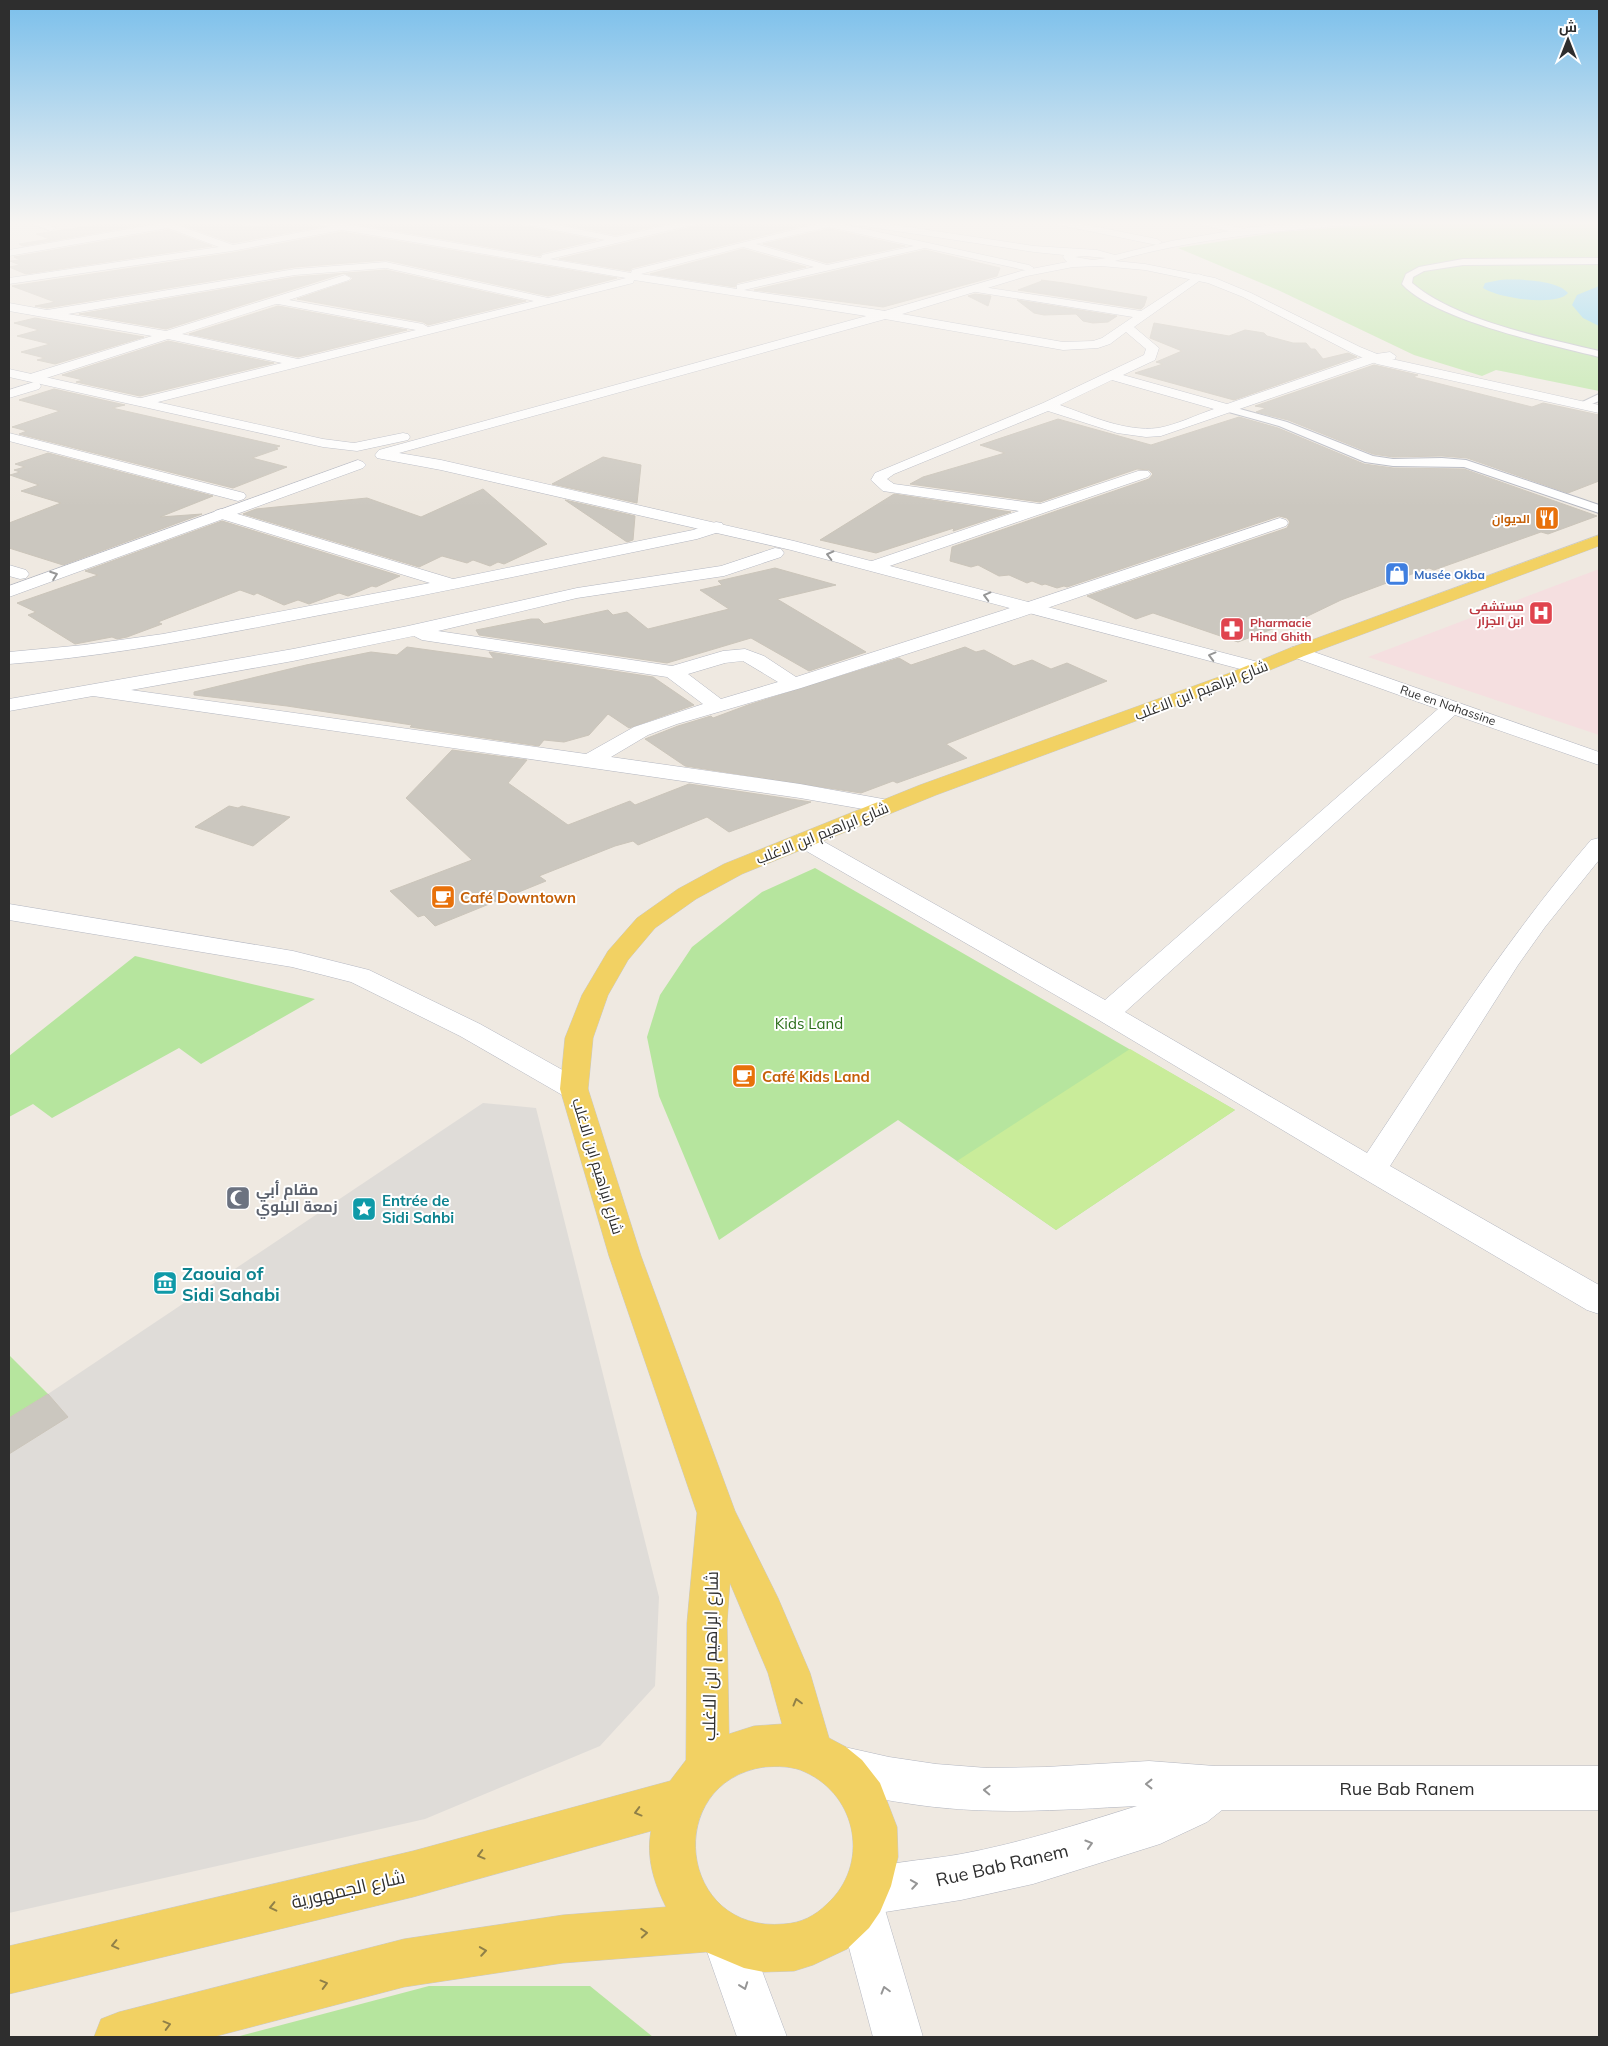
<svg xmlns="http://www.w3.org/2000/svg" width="1608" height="2046" font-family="Mulish,Cairo,sans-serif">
	<rect width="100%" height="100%" fill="#efe9e1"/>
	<path fill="#f5dfe0" d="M1599 569V735L1368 657Z"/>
	<g fill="#b6e59e">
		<path d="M1422 221H1599V391L1496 370 1482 376 1414 355 1278 290 1178 248 1281 232Z"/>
		<path d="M815 868 1235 1110 1056 1230 898 1120 719 1240 659 1096 647 1037 660 995 692 947 762 892Z"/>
		<path d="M135 956 315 999 201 1064 179 1048 52 1118 33 1104 9 1117V1056Z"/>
		<path d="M9 1355 48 1394 9 1418Z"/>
		<path d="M429 1986H590L653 2037H236Z"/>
	</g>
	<path fill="#c9ec9a" d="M1130 1049 1235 1110 1056 1230 957 1161Z"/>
	<path fill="#dfdcd8" d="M483 1103 536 1108 659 1597 655 1686 600 1746 425 1819 9 1913V1454L67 1417 48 1394Z"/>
	<g fill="#75cff0">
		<path d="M1500 280C1517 279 1556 279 1568 293 1557 307 1497 298 1483 288L1485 283Z"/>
		<path d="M1599 286V326L1583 318 1572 305 1577 295Z"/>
	</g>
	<g fill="#cbc7bf" stroke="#cbc5ba">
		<path d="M124 221H150L152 223 23 246 19 244 50 239 36 234Z"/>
		<path d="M171 221H236L240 225 253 228 271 225 275 221H308L312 225 319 227 233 243Z"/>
		<path d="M339 221H517L524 226 596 240 542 253 540 256Z"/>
		<path d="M548 221H677L616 235Z"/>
		<path d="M704 221H793L809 224 632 268 630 271 559 259 700 225Z"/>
		<path d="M829 229 905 246 827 263 763 244Z"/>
		<path d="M168 230 212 246 26 274 9 267 20 265 10 261 20 260 14 257Z"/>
		<path d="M342 232 617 278 548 296 386 260 295 267 47 308 35 306 55 302 12 286 232 253Z"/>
		<path d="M743 249 806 267 737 283 735 287 650 274Z"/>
		<path d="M925 250 1000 268 997 276 883 307 754 290Z"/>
		<path d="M386 270 526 301 428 325 423 322 297 299 350 281 353 278 344 273 166 329 79 314 295 277Z"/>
		<path d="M1041 280 1064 283 1147 297 1144 306 1141 309 1018 290 1042 281Z"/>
		<path d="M975 294 991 296 988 306 968 296Z"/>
		<path d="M1017 300 1117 316 1108 322 1093 323 1083 321 1076 314 1044 315 1034 313Z"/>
		<path d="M278 306 407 330 298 357 189 334Z"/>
		<path d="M35 318 144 337 55 364 37 360 45 358 21 352 50 344 17 336 39 330 14 323Z"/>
		<path d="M1154 323 1229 336 1245 330 1264 333 1267 336 1293 343H1306L1311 349H1315L1323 359 1348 353 1357 357 1234 400 1135 373 1163 364 1156 362 1182 351 1150 338Z"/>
		<path d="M168 341 274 363 140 396 76 382 83 380 62 375Z"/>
		<path d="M1374 365 1418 375 1413 377 1532 407 1543 403 1599 415V481L1568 493 1467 458 1442 456 1393 457 1373 454 1288 420 1256 412 1266 408 1255 406Z"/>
		<path d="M54 389 125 405 112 408 280 446 275 448 278 449 252 458 287 467 233 488 19 434 27 431 12 427 60 411 19 400Z"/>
		<path d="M1239 417 1278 428 1364 464 1393 468 1464 469 1597 516 1548 534 1541 532 1434 570 1429 568 1384 584 1341 600 1287 626 1283 625 1238 642 1153 613 1136 619 1087 596 1287 528 1290 522 1287 518 1279 516 1067 587 1064 586 1057 588 1045 584 1042 585 1032 581 1027 583 1009 575 999 576 978 565 971 567 950 561 952 547 1149 479 1153 474 1149 470 1137 469 1040 502 910 484 923 477 1005 453 980 445 1058 419 1151 445Z"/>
		<path d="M48 453 213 496 160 517 202 514 63 565 9 548V523L61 503 21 491 39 485 10 475 20 472 14 470 25 467 15 464Z"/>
		<path d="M603 457 641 465 637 503 552 484Z"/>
		<path d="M483 489 547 544 504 564 498 562 490 566 473 560 467 563 442 556 419 567 243 514 256 509 367 498 421 517Z"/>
		<path d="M894 494 1011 512 953 531 954 528 876 553 820 540Z"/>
		<path d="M565 500 635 516 633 540 627 542Z"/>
		<path d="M222 521 400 576 376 587 372 586 348 596 339 593 309 604 298 600 284 605 257 593 254 595 240 590 158 622 162 624 127 637 117 639 112 637 75 644 28 615 36 612 17 603 98 575 85 571Z"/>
		<path d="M775 568 836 585 777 599 866 652 809 671 751 638 667 663 479 635 476 630 531 619H539L544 624 608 610 613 615 627 612 648 629 729 609 700 590 722 585 718 581Z"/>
		<path d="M407 647 494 659 489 652 653 677 694 705 629 728 608 714 589 735 564 742 544 740 539 746 410 727 412 725 287 706 194 695V692L306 665 371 652 397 655Z"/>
		<path d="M965 647 976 652 984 650 1014 666 1032 660 1051 669 1067 663 1107 681 946 744 967 758 897 783 893 781 861 793 685 766 645 739 678 726 711 716 713 718 748 705 899 658 911 665Z"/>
		<path d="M452 750 527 760 508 783 568 825 630 801 635 805 689 784 811 802 729 832 707 817 638 845 633 841 615 846 539 876 546 881 435 926 424 915 418 917 390 891 472 860 406 798Z"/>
		<path d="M229 806 238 808 242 806 290 817 253 846 195 827Z"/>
		<path d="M48 1394 68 1417 9 1454V1418Z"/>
	</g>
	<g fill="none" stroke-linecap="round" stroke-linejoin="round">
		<defs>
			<g id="lane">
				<path d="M1599 258V264L1463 265 1424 271 1413 277 1412 283C1457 321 1542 337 1599 351V357C1551 345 1434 320 1402 284L1406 274 1419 267 1463 259Z"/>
				<path d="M1599 394V401L1582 408 1576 405Z"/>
				<path d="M1229 406 1287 422 1373 456 1393 459 1442 458 1466 460 1599 505V513L1464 467 1393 466 1365 462 1279 426 1225 411 1223 409 1225 407Z"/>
			</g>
			<g id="street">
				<path d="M25 221H40L56 228 51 231Z"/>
				<path d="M152 221H166L233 245 328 227 312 223 310 221H328L541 258 542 255 605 240 524 224 519 221H539L616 237 685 221H702L700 223 550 259 631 273 632 270 817 224V221H846L842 224 1029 265 1034 268 1029 271 925 248 744 290 879 310 1063 342 1093 341 1102 338 1133 317 976 292 970 289 976 286 1141 311 1198 274 1202 275 1204 277 1202 279 1134 327 1159 348 1155 360 1123 375 1227 404 1369 355 1390 352 1396 356 1395 359 1376 362 1161 436 1146 437 1117 433 1048 411 894 474 887 479 894 484 1040 504 1138 471H1148L1151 474 1148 477 875 571 869 570 866 566 869 562 1019 511 883 491 871 480 875 473 1043 403 1144 355 1146 349 1126 332 1110 344 1098 348 1063 350 879 318 634 280 633 283 142 406 137 405 135 402 137 399 282 363 168 339 37 381H27L25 378 27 375 152 336 9 311V303L47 310 295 269 386 262 548 298 626 278 342 230 232 251 9 284V278L219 247 168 228 9 256V250L157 224ZM829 227 914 246 827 265 756 244ZM743 247 814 267 737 285V289L641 274ZM386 268 534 301 428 327 423 324 289 300 349 280 351 278 345 275 166 331 68 314 295 275ZM276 304H278L416 330 298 359 182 334ZM1112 380 1214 409C1196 415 1176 425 1158 428 1125 432 1091 416 1060 405Z"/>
				<path d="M238 221H273L271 223 253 226 240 223Z"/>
				<path d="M1049 221H1068L1157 239 1162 242 1157 245 1054 224Z"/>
				<path d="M1192 221H1210L1249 230 1250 232 1245 235 1194 223Z"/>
				<path d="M34 382 39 383 41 386 39 389 9 398V390Z"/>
				<path d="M9 433 244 493 246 496 244 499 238 501 9 441Z"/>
				<path d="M221 509 453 579 693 530 716 522 722 523 724 527 722 531 697 539C570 565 443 592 315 616 213 636 112 656 9 664V652L84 645 163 634 430 583 215 517 213 514 215 511Z"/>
				<path d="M1280 518 1286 520 1288 523 1286 526 1015 619 801 688 677 724 648 735 611 757 800 784 894 801 897 806 894 811 886 813 800 798 93 696 9 711V699L293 649 408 626 577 588 721 566 775 548 781 549 784 553 781 557 724 576 577 598 438 631 672 666 723 651 745 649 764 656 796 677 1001 611ZM414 636 422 640 667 677 703 704 634 727 586 754 131 690 293 661ZM743 661 778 682 721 699 688 674 725 663Z"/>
				<path d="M9 565 26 570 29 574 26 578 20 579 9 576Z"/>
				<path d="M1297 646 1599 752V765L1455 715 1125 1012 1367 1153C1438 1046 1507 938 1591 840L1599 838V860L1545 927 1518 965 1390 1166 1599 1285V1314L1587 1310 1361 1177 1097 1019 796 845 792 840 796 835 804 833 812 835 1105 1000 1438 709 1290 656 1287 652 1290 648Z"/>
				<path d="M9 904 293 951 369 970 480 1024 584 1082 588 1089 584 1096 574 1098 564 1096 460 1036 351 982 292 967 9 920Z"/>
				<path d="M840 1746 889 1757 936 1764 987 1768 1046 1767 1149 1761 1215 1766H1599V1810H1222L1207 1822 1160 1844 1033 1884 961 1900 866 1915 849 1909 843 1892 849 1875C884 1861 924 1861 961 1854 1021 1843 1079 1824 1137 1806 1057 1810 985 1816 905 1803 878 1799 850 1794 824 1783L818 1768 824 1753Z"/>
			</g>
			<g id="secondary">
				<path d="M845 221H869L1034 246 1097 250 1115 255 1171 241 1253 227 1325 221H1365L1360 224C1277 231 1196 238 1115 261L1145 264 1215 278 1251 293 1360 347 1387 358 1599 405V413L1377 364 1352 353 1243 297 1208 283 1145 270 1101 266 1073 267 1027 276 889 318 399 453 441 460 794 541 1266 664 1269 668 1266 672 1259 674 791 550 441 470 382 459 377 458 375 455 379 450 881 312 1021 271 1067 262 1063 257 1064 255 1034 252 850 224ZM1084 256 1106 258 1093 260 1075 257Z"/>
				<path d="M9 369 323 439 354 443 403 433 408 434 410 437 408 440 357 451 323 447 9 377Z"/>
				<path d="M358 460 363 462 366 465 363 468 9 597V586Z"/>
				<path d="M860 1880 877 1886 883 1903 923 2037H873L837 1903 843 1886Z"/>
				<path d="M727 1916 744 1923 787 2037H737L703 1940 710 1923Z"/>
			</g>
			<path id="primary" d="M1599 535V546L1304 656 1241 682 936 795 742 874 696 899 655 928 628 960 608 995 593 1038 588 1089 641 1256 735 1511 778 1598 810 1673 829 1738 846 1747 862 1760 880 1783 897 1827 898 1857 891 1886 880 1912 869 1928 847 1949 813 1965 794 1971 764 1972 744 1968 706 1952 563 1963 404 1987 213 2037H94L101 2019 119 2012 404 1939 563 1915 666 1907C654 1883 646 1858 651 1831L413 1897 9 1994V1946L413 1851 670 1781 686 1760 687 1623 697 1513 609 1256 560 1089 565 1038 582 995 608 951 637 918 678 889 724 864 920 785 1227 674 1290 648ZM730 1583 768 1673 782 1724 754 1726 729 1734 727 1623ZM764 1767C777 1766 793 1766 805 1772 858 1796 870 1865 827 1904 815 1916 801 1923 784 1924 678 1934 662 1782 764 1767Z"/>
		</defs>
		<use href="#lane" stroke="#b4b7c1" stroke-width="2"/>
		<use href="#street" stroke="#b4b7c1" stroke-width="1"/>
		<use href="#secondary" stroke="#b4b7c1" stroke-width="1"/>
		<use href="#primary" stroke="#c9c9c9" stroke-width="1"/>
		<use href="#lane" fill="#fff" fill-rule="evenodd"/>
		<use href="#street" fill="#fff" fill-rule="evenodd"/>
		<use href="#secondary" fill="#fff" fill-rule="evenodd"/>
		<use href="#primary" fill="#f2d163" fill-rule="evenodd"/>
	</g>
	<defs><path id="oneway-chevron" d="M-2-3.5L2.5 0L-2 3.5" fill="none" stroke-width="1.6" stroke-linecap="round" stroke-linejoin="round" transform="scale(1.25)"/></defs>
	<g stroke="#969696">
		<use href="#oneway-chevron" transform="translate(830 555) rotate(-166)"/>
		<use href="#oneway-chevron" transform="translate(54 575) rotate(-20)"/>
		<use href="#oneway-chevron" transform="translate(987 596) rotate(-165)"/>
		<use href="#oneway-chevron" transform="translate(1212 656) rotate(-165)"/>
		<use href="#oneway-chevron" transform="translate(1149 1784) rotate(-180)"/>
		<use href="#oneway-chevron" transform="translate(987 1790) rotate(-178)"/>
		<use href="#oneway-chevron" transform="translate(1089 1844) rotate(-17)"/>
		<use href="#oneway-chevron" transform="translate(914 1884) rotate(-9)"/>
		<use href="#oneway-chevron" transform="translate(744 1986) rotate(70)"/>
		<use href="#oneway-chevron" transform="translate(885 1990) rotate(-106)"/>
	</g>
	<g stroke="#908048">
		<use href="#oneway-chevron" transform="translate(797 1702) rotate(-105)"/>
		<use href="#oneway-chevron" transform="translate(638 1812) rotate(165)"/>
		<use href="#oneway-chevron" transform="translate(481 1855) rotate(165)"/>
		<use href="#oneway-chevron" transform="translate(273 1907) rotate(167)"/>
		<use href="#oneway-chevron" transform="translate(644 1933) rotate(-4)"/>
		<use href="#oneway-chevron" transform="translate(115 1945) rotate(167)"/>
		<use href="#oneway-chevron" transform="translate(483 1951) rotate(-9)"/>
		<use href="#oneway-chevron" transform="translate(324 1984) rotate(-15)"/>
		<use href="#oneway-chevron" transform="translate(167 2025) rotate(-15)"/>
	</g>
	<linearGradient id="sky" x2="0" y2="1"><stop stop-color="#7abfeb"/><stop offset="0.44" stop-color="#f8f5f2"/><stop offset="1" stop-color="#f8f5f2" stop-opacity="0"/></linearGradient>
	<rect width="1608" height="507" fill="url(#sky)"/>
	<defs>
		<symbol id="restaurant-square" viewBox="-11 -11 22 22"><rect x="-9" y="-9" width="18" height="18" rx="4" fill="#e8710a" stroke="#fff"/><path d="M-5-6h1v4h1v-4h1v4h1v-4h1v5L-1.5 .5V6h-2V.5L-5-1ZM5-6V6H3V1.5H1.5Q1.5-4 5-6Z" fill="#fff"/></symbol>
		<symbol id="shop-square" viewBox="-11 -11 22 22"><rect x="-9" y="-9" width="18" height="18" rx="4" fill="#3f7fe0" stroke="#fff"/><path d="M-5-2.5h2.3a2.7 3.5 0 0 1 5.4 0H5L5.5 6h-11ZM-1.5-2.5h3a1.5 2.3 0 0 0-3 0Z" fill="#fff"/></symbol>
		<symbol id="hospital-square" viewBox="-11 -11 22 22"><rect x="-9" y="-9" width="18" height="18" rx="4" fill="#e0444e" stroke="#fff"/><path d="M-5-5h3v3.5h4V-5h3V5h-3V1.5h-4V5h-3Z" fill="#fff"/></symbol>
		<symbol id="pharmacy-square" viewBox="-11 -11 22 22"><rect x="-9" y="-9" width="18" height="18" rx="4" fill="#e0444e" stroke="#fff"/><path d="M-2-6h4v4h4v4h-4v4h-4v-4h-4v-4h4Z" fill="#fff"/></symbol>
		<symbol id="cafe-square" viewBox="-11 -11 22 22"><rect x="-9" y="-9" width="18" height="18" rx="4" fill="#e8710a" stroke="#fff"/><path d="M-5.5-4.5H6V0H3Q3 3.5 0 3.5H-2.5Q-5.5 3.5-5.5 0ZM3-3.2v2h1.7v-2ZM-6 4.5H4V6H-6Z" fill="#fff"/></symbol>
		<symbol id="mosque-square" viewBox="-11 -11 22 22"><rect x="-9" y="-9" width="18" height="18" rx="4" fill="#6b7280" stroke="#fff"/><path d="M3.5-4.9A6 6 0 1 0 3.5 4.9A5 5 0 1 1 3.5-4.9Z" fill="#fff"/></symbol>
		<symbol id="sight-square" viewBox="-11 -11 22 22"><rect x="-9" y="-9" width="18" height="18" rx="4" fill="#0f9aa8" stroke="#fff"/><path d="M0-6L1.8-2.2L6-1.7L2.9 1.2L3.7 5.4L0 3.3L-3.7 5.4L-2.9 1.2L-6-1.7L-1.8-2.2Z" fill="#fff"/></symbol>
		<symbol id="museum-square" viewBox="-11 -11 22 22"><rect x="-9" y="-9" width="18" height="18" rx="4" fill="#0f9aa8" stroke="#fff"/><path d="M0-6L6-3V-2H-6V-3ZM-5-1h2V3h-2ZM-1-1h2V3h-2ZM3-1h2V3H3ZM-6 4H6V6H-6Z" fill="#fff"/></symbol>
	</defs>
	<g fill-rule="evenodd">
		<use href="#restaurant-square" x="1533" y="504" width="28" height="28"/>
		<use href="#shop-square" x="1383" y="560" width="28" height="28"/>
		<use href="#hospital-square" x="1527" y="599" width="28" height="28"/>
		<use href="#pharmacy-square" x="1218" y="615" width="28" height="28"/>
		<use href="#cafe-square" x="429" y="883" width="28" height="28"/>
		<use href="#cafe-square" x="730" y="1062" width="28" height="28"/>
		<use href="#mosque-square" x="224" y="1184" width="28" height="28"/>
		<use href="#sight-square" x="350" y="1195" width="28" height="28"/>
		<use href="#museum-square" x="151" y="1269" width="28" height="28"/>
	</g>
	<g text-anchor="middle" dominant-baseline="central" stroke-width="4" stroke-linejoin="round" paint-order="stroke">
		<g font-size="12" font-weight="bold" fill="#c56008" stroke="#fff" text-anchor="end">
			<text x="1530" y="518">الديوان</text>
		</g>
		<g font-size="12" font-weight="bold" fill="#366cbe" stroke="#fff" text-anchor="start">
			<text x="1414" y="574">Musée Okba</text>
		</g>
		<g font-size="12" font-weight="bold" fill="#be3a42" stroke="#fff" text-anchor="end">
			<text x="1524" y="606">مستشفى<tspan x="1524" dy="14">ابن الجزار</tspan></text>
			<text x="1250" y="622" text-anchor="start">Pharmacie<tspan x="1250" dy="14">Hind Ghith</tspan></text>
		</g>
		<g font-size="12" fill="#2e2e2e" stroke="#fff">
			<text transform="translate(1448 705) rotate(19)">Rue en Nahassine</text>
		</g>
		<g font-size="15" fill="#2e2e2e" stroke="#fff">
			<text transform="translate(1201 690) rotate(-21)">شارع ابراهيم ابن الاغلب</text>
			<text transform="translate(822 833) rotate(-22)">شارع ابراهيم ابن الاغلب</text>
			<text transform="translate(598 1166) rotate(73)">شارع ابراهيم ابن الاغلب</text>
		</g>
		<g font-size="15" font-weight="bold" fill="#c56008" stroke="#fff" text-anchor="start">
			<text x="460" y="897">Café Downtown</text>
			<text x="762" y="1076">Café Kids Land</text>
		</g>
		<g font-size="15" fill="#2c6e1b" stroke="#fff">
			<text x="809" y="1023">Kids Land</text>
		</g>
		<g font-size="15" font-weight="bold" fill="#5b616d" stroke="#fff" text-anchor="start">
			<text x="256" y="1189">مقام أبي<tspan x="256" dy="17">زمعة البلوي</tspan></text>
		</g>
		<g font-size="15" font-weight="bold" fill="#0d838f" stroke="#fff" text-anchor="start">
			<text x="382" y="1200">Entrée de<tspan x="382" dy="17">Sidi Sahbi</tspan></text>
		</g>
		<g font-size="18" font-weight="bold" fill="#0d838f" stroke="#fff" text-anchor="start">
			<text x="182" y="1273">Zaouia of<tspan x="182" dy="21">Sidi Sahabi</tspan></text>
		</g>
		<g font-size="18" fill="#2e2e2e" stroke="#fff">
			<text transform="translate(710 1656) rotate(-89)">شارع ابراهيم ابن الاغلب</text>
			<text x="1407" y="1788">Rue Bab Ranem</text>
			<text transform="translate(1002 1865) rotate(-13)">Rue Bab Ranem</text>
			<text transform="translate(348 1889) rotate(-13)">شارع الجمهورية</text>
		</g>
	</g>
	<rect width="1608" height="2046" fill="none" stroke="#2e2e2e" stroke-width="20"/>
	<g transform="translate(1568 40)" stroke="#ffffff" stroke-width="4" paint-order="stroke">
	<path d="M0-4L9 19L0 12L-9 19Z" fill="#2e2e2e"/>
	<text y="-8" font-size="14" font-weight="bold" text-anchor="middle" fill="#2e2e2e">ش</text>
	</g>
</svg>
